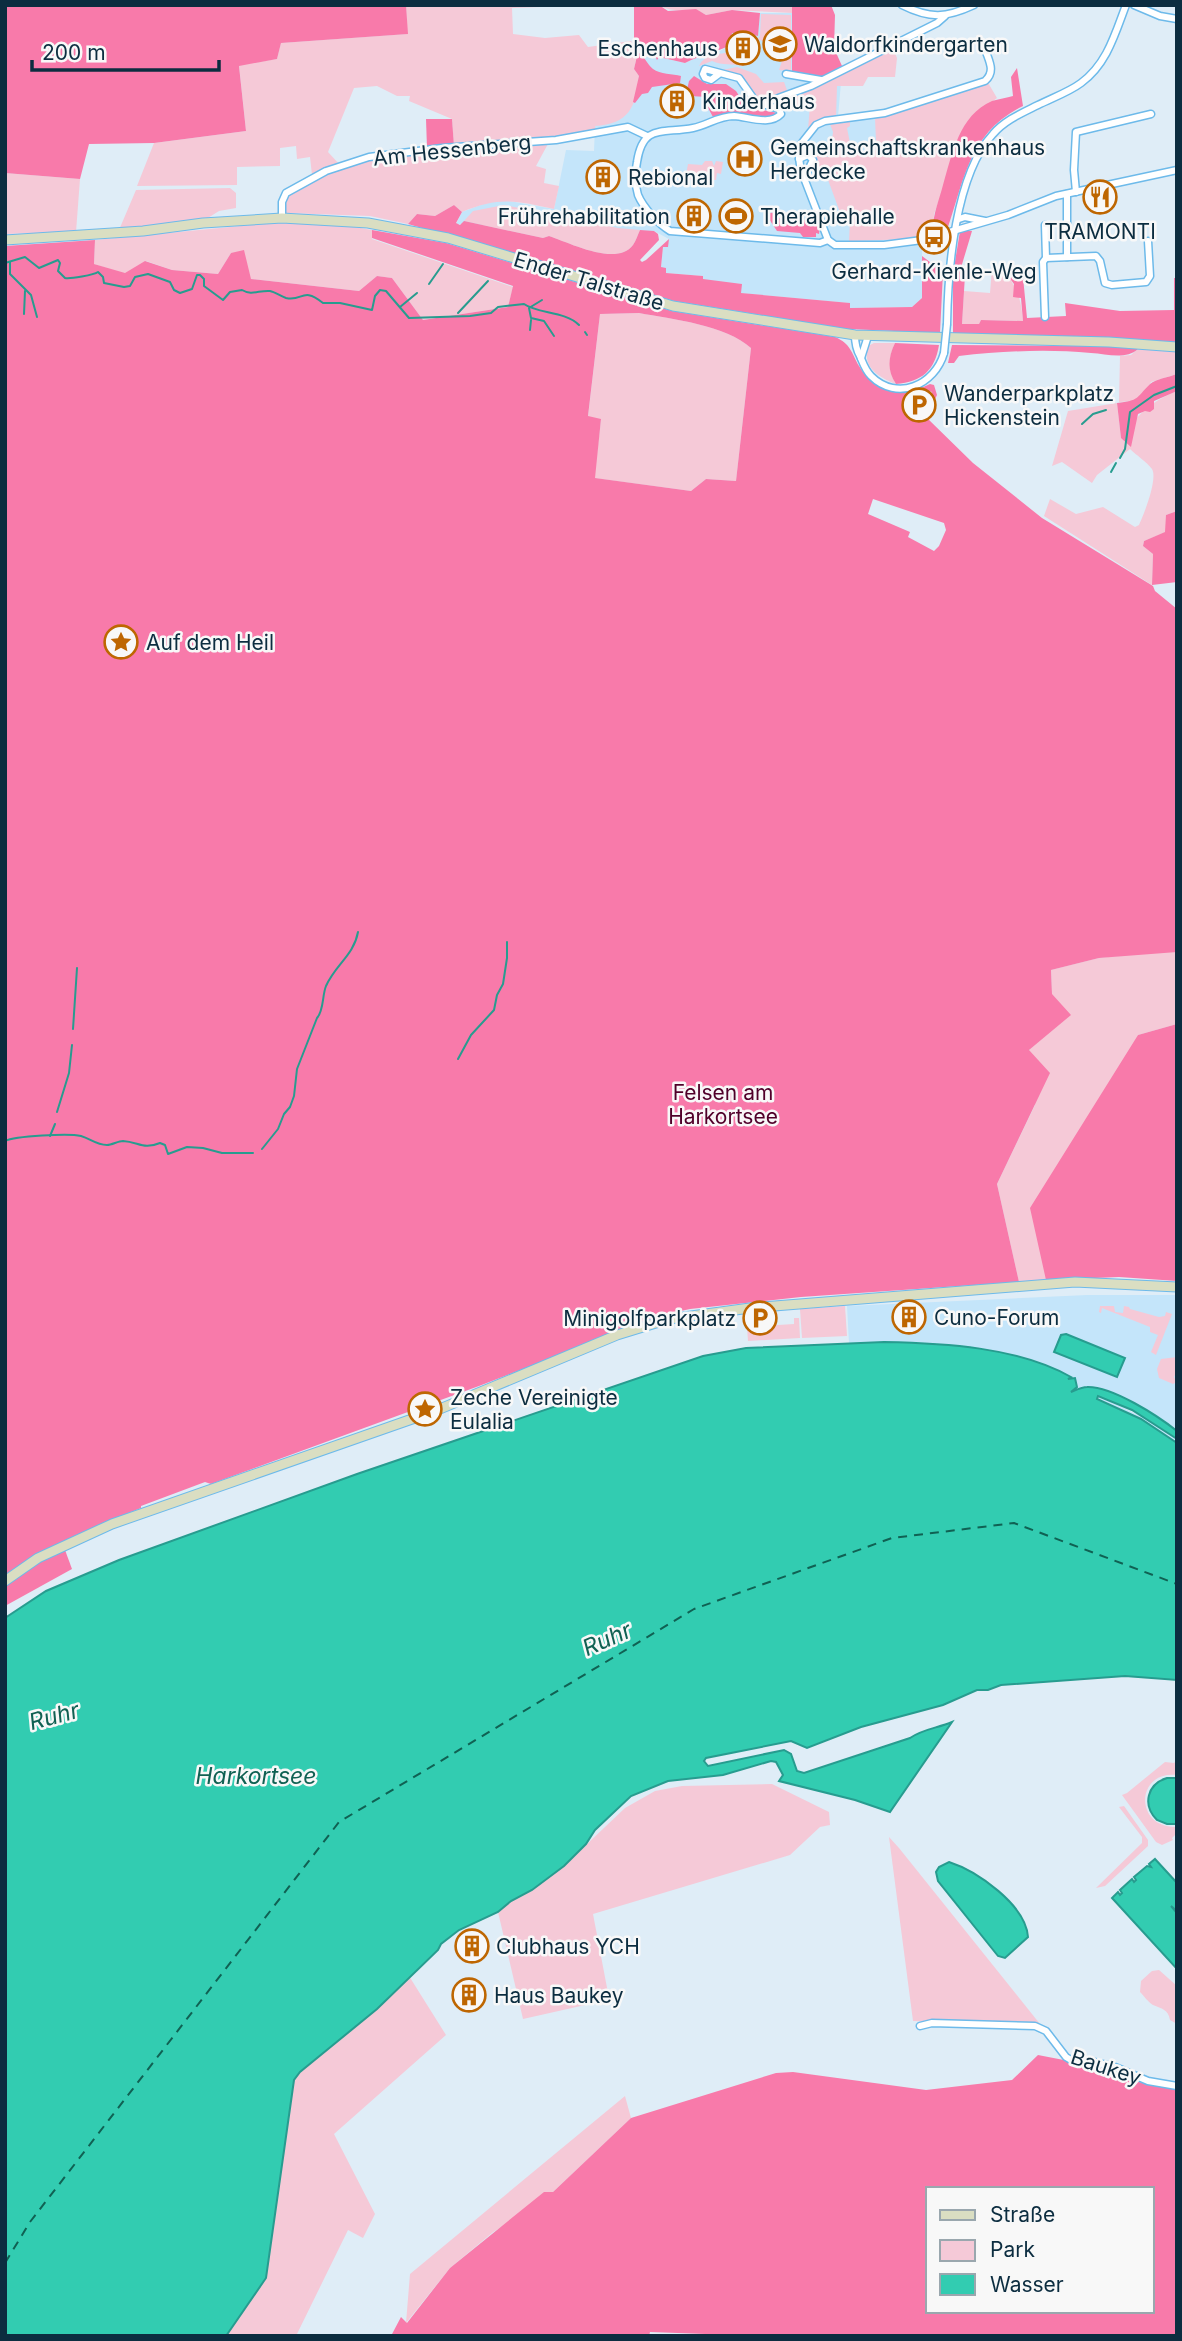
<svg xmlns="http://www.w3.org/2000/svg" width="1182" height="2341" font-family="Inter,sans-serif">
	<rect width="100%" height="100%" fill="#dfedf7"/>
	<g fill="#c4e5fa">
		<path d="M760 13H793L792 74 815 84 842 71 838 117 885 115 892 240 922 237V298L912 307 849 308V303L740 293 741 284 715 282 703 279V276L666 273 661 267 663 246 669 239 654 231 456 224 462 212 491 201 504 200 554 209 566 150 594 151 595 126 638 76V52L646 57 653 52 656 59 659 57 685 63 706 53 720 51 730 45 732 33H746L758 35Z"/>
		<path d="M1087 1295H1177V1431L1154 1414 1113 1394 1095 1388 1071 1392 1068 1377 1062 1372 1014 1357 942 1345 849 1343 847 1306Z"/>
		<path d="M1099 1396 1152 1422 1177 1439V1443L1141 1419 1097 1399Z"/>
	</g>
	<g fill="#f5c9d7">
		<path d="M406 5H600L512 8 513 34 545 38 579 35 588 47 631 41 638 52 634 69 639 76C636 107 629 124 595 126L596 132 555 139 454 146 452 119 409 101 410 96H397L377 86 354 88 328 152 340 165 312 175 310 157 297 159 296 146 280 148V166L237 167V185L137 186 154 143 246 131 239 65 277 59 281 43 407 34Z"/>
		<path d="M659 5H792L793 13 732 10 706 15C690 5 674 15 659 5Z"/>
		<path d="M761 14 791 15V71L779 70 785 51 758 39 760 36Z"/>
		<path d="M892 46 897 58 895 77H868L863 86H837L836 118 816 124 808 130 810 105 815 101 784 108 779 104 768 103Z"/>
		<path d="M729 52 730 55 745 60 743 66C731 63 723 66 712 61L699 66C705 54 717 55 729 52Z"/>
		<path d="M737 67 756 74 764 83 784 82 788 93 770 99H758L742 76 722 70Z"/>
		<path d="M987 81 997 98 976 114 966 125 934 214 933 233 912 239 849 241 850 221 836 222 841 215 824 169 818 170 814 160 801 151 810 145 811 149 822 154 825 152 827 157 839 156 837 149 831 148 833 132 830 124 850 121V126L847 128 850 143 858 154 862 155 876 150 873 143 876 141 875 118 981 86Z"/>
		<path d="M549 142 536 166 546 169 544 183 559 186 554 209C516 201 500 196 462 212L454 205 435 216 417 214 408 224 370 216 286 213C285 209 283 206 283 202 285 193 296 189 303 185 369 145 473 147 549 142Z"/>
		<path d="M705 161H712L714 166 716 161 723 162 721 174 717 173 716 180H685L688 164 702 165Z"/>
		<path d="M5 173 80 179 76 232 5 234Z"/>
		<path d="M230 188 236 193V208L219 211 203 221 119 230 136 190Z"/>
		<path d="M504 205 618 228 640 230C638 234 636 241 633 245 617 267 570 243 549 236L543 238 464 221 473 211Z"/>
		<path d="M282 222 332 223 372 230V239L513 287 508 307 423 320 392 278 377 276 359 291 251 279 231 253 218 274 172 270 146 261 125 274 94 264 95 240Z"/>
		<path d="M992 268 1003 269C1017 288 1021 297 1023 321L981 320 979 324H962L964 291 990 293Z"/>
		<path d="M639 313C672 319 726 325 751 348L736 481 706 479 691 491 594 478 601 420 588 417 600 314Z"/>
		<path d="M874 343H895C889 355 888 372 896 384 878 377 862 367 868 346Z"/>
		<path d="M1138 349 1177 352V374L1151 382 1144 393 1133 401 1119 402 1120 356 1131 355Z"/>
		<path d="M1177 391V511L1166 515V532L1144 541 1143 546 1153 554 1152 585 1044 516 1050 499 1076 514 1103 507 1135 527 1139 525C1144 514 1158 479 1152 469 1147 462 1136 455 1130 449L1097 475 1092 483 1062 462 1052 466 1068 411 1117 403 1121 438C1139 414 1148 403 1177 391Z"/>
		<path d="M1156 952H1177V1024L1138 1035 1046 1280 1019 1282 997 1184 1035 1105 1029 1051 1052 994 1051 970 1099 958Z"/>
		<path d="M845 1306 847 1336 802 1338 800 1309Z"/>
		<path d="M1100 1306H1114L1115 1312 1123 1313 1124 1306 1129 1307 1130 1309 1159 1317 1165 1316 1166 1312 1172 1314 1156 1355 1151 1352 1158 1335 1150 1332V1327L1102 1308 1101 1313 1099 1312Z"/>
		<path d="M794 1318H799L800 1338 748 1341 747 1327 794 1324Z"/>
		<path d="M1177 1357V1371L1174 1377 1177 1382 1173 1384 1159 1378 1157 1369 1161 1359Z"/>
		<path d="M1177 1760V1775C1135 1770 1134 1829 1177 1827V1833L1172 1838 1173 1840 1162 1845 1156 1842 1122 1795 1127 1793 1165 1762 1174 1763Z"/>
		<path d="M772 1784 829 1812 830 1825 820 1827 790 1855 593 1914 608 1993 603 2001 523 2019 498 1912 511 1901 532 1890 564 1866 625 1808 655 1791 682 1786Z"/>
		<path d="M1124 1806 1148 1840V1846L1105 1886 1096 1888 1142 1843V1837L1119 1807Z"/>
		<path d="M889 1837 899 1848 1040 2024 913 2021Z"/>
		<path d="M1159 1970 1177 1986V2024L1170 2020C1168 2009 1162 2009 1153 2005 1148 2002 1144 1996 1140 1992L1141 1981 1152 1971Z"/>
		<path d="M409 1976 446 2035 334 2134 375 2214 363 2238 348 2230 296 2336H226L266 2278 294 2080 300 2072 377 2009Z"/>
		<path d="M625 2096 631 2118 553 2192 492 2233 450 2268 406 2323 410 2274Z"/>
	</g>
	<g fill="#f87aaa" fill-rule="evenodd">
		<path d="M5 5H406L408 34 281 43 277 59 239 66 246 131 154 143 89 144 80 179 5 173Z"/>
		<path d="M634 5H659L668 11 696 9 706 15 732 10 760 13 758 36 746 33H732L730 45C716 53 700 55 685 63L659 57 657 60 653 52 634 38Z"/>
		<path d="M792 5H831L835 15 834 48 842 66 820 78 792 73Z"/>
		<path d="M638 52C645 57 647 64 653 69 660 74 673 74 681 76L680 83 652 87 648 93 642 94 635 103 633 102 639 76 634 69Z"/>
		<path d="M1017 68 1023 106C970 132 965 177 948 227L933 233C932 216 939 201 943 185 952 155 959 115 992 101 998 99 1007 98 1013 96L1011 77Z"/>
		<path d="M694 76 707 84H726L736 91 743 102 749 107 777 113 771 117 728 113 713 117 707 106V97L690 96V91L687 90 689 81Z"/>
		<path d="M426 119H452L454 146 427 148Z"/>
		<path d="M454 205 462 212 456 223 460 225 464 221 543 238 549 236C570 243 617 267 633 245 636 241 638 234 640 230L654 231 658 234 659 240 640 260 642 262 646 260 669 239 668 247H663L661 267 666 268V273L703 276V279L742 284 741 293 850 303V308L912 307 922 298V256L943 272 940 333 848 329 674 301 408 224 417 214 435 216Z"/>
		<path d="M814 210 820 227 819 234 816 233V237H803L800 233 777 231 767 216 768 213 779 212V218L806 220 807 213 811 214Z"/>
		<path d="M372 230 446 243 672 311 835 337C851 344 851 352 859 366 876 395 902 398 930 384L934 385 937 395 928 414 924 412 932 392 929 391 909 401 921 417 927 418 973 463 1042 518 1153 586 1155 591 1177 609V952L1099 958 1051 970 1052 994 1071 1015 1029 1050 1050 1073 997 1184 1019 1282 801 1297 690 1309 658 1316 479 1386 211 1484 205 1482 141 1506V1508C93 1527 47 1546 5 1575V246L95 240 94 264 125 273 145 261 172 270 218 274 231 253 244 250 251 279 359 291 377 276 392 278 423 320 508 307 513 286 372 238ZM639 313C672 319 726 325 751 348L736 481 706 479 691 491 595 478 601 419 588 416 600 314ZM873 499 944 523 946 530 939 546 934 551 908 537 910 532 868 514Z"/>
		<path d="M960 231H972L960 271 965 275 962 324H979L981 320 1023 321 1021 298 1013 297 1014 284 1003 269 1022 267 1027 318 1066 316 1065 303 1120 311 1174 310V278H1177V343L953 334V274Z"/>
		<path d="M895 343 939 345C935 370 922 382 896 384 887 371 888 357 895 343Z"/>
		<path d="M952 345 1108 346 1138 349C1126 360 1107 354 1091 353 1047 349 1003 351 959 356L954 363H948Z"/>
		<path d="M1177 374V391L1154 401V409L1150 412 1145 411 1138 414 1131 447 1121 438 1117 403C1140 400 1135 399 1150 384 1156 379 1169 377 1177 374Z"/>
		<path d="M1177 511V582L1152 585 1153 554 1143 546 1144 541 1165 532 1166 515Z"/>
		<path d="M1177 1024V1281L1119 1277 1046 1280 1030 1208 1138 1035Z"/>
		<path d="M65 1550 72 1569 5 1606V1586L33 1566Z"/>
		<path d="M1038 2055 1074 2062H1082L1126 2073 1139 2082 1177 2088V2336H760L650 2332 649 2336H391L401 2317 407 2323 450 2268 544 2192H553L631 2118 776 2073 793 2072 926 2090 1012 2080ZM928 2189H1152V2311H928Z"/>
	</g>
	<g fill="#32ccb1" stroke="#279c8f" stroke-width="2">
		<path d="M1066 1334 1125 1358 1117 1377 1054 1352 1061 1335Z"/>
		<path d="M884 1342C943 1343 1018 1347 1071 1377L1068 1379 1075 1378 1077 1387 1071 1392C1076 1390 1082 1387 1087 1387 1112 1386 1158 1416 1177 1431V1439L1132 1410 1098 1396 1097 1399 1141 1419 1177 1443V1680L1125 1676 1001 1685 988 1690H977L943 1705 861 1727 807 1748 791 1741 706 1758 704 1761 708 1766 784 1750 791 1754 797 1771 804 1773 910 1738C923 1729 938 1728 952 1722L890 1812 855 1800 779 1781 783 1775 776 1762 771 1761 723 1775 668 1781 631 1796 595 1830 586 1844 564 1866 532 1890 511 1901 498 1912 459 1930 441 1944 438 1950 377 2009 300 2072 294 2080 266 2278 226 2336H5V1618L46 1591 119 1560 357 1474 703 1356 746 1348Z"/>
		<path d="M1167 1778H1177V1824H1167L1157 1820C1142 1805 1147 1784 1167 1778Z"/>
		<path d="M1155 1859 1177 1883V1911L1171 1906 1177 1913V1969L1112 1898 1118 1892 1120 1895 1122 1893 1120 1890 1132 1879 1134 1882 1136 1880 1134 1877 1147 1866 1151 1867 1149 1864Z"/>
		<path d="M949 1862C977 1871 1026 1905 1028 1937L1005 1958 998 1956 938 1881 936 1872 939 1867Z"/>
	</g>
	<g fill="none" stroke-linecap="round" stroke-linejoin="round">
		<g stroke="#279c8f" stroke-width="2">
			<path d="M10 262V274L31 295 37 317"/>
			<path d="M5 263 25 257 39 268 58 260 60 263 58 271 65 278C70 279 94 275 98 272L103 277 104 283 124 287 130 286 135 277 148 274 170 282 174 290 180 293 192 289 197 275H200L204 279V286L223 300 230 292 242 290C252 296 259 290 270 291 275 292 280 296 286 298 303 302 302 286 323 303H340L372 310 375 296 380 290 386 291 409 318 470 316 491 313 498 307 524 304C538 314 565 311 579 325"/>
			<path d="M429 284 443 264"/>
			<path d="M542 300 529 308 531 318 544 321 554 336"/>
			<path d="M400 307 417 293"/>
			<path d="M458 313 488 281"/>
			<path d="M24 314 25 291"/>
			<path d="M530 330 531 320"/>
			<path d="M585 332 587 335"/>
			<path d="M1082 424 1093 414 1106 410"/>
			<path d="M1120 458 1125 449 1130 412 1154 395 1177 386"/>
			<path d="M1111 472 1116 463"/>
			<path d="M73 1029 77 968"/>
			<path d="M458 1059 471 1035 494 1010 497 995 503 984 507 958V942"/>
			<path d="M57 1112 69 1073 72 1045"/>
			<path d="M50 1136 55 1124"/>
			<path d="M5 1141C15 1136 69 1133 81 1136 91 1139 96 1145 107 1145 112 1145 118 1141 123 1141 139 1142 143 1150 160 1143L165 1145 168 1154 187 1147 203 1148 222 1153H253"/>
			<path d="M262 1149 278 1129 284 1114 290 1107 294 1096 297 1069 317 1018C324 1010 322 996 326 986 335 965 354 955 358 932"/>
		</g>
		<path stroke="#106153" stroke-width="2" stroke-dasharray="9 7" stroke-linecap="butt" d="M5 2263 30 2222 339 1822 694 1609 892 1538 1014 1523 1177 1584"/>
		<defs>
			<g id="street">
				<path d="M902 5C930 19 946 18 974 5"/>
				<path d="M1134 5 1160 16 1177 19"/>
				<path d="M719 74 711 80 705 78 703 74 705 69 739 78 756 102 779 109 781 114C770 126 749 117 734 116 718 116 708 125 693 128 663 134 643 123 637 162 635 172 635 185 638 195 643 207 658 224 670 231L820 243 828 240"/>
				<path d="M786 74 821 80"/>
				<path d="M762 104 811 86 937 23 945 16"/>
				<path d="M797 149 816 125 825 121 885 113 985 81C995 72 990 63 986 52"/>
				<path d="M799 157 801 173 804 178"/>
				<path d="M799 159 808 155 813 160 804 178 828 240 835 245H884L922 240 1008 215 1056 196 1177 170"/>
				<path d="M1076 192 1074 170 1076 132 1151 114"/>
				<path d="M1067 194V257"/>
				<path d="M282 218V202L286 193 326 171 369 157 442 148 556 140 628 127 647 136"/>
				<path d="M959 219 965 217 985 221"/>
				<path d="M1045 225 1046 258 1043 262 1045 317"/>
				<path d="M1046 258 1096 256 1100 261 1105 283 1112 285 1146 282 1150 276 1148 241"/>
				<path d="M947 324C948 269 955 175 993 134 1005 120 1022 113 1038 105 1052 98 1069 92 1081 83 1107 64 1115 34 1126 5"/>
				<path d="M855 335C855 344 856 349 860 356 863 363 865 370 871 376 897 402 935 385 944 353"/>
				<path d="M861 358 868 336"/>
				<path d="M920 2026 932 2023 1035 2026 1046 2031 1066 2057 1071 2060 1091 2061 1115 2067 1148 2081 1177 2086"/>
			</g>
			<g id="secondary">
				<path d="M5 240 143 231 203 223 282 218 368 223 448 238 673 306 855 335 1109 342 1177 347"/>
				<path d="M5 1581 38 1558 112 1524 435 1411 617 1335 669 1319 750 1308 1075 1282 1177 1287"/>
			</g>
		</defs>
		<use href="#street" stroke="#6dbaea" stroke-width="9"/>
		<use href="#secondary" stroke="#6dbaea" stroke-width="11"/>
		<use href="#street" stroke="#fff" stroke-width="6"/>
		<use href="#secondary" stroke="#dadec2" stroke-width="9"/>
		<defs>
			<path id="street-bridge" d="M944 353 947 324"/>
		</defs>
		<use href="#street-bridge" stroke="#6dbaea" stroke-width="9" stroke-linecap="butt"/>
		<use href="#street-bridge" stroke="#fff" stroke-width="6"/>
	</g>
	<defs>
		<symbol id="school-ring" viewBox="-11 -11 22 22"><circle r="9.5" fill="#f8f8f8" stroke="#be6601" stroke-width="1.5"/><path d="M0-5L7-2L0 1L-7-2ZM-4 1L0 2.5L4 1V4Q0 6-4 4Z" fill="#be6601"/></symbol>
		<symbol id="building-ring" viewBox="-11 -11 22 22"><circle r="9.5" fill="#f8f8f8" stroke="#be6601" stroke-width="1.5"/><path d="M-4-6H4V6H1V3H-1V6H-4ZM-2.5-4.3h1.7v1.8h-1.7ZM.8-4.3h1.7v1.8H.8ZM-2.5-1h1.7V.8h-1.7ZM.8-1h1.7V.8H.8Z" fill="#be6601"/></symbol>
		<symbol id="hospital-ring" viewBox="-11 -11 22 22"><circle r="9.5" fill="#f8f8f8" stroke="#be6601" stroke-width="1.5"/><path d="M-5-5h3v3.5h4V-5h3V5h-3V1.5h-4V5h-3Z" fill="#be6601"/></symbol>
		<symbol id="restaurant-ring" viewBox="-11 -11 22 22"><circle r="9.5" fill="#f8f8f8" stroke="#be6601" stroke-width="1.5"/><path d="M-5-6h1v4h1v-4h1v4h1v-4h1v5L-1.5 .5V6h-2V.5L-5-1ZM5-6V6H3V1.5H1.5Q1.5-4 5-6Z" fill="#be6601"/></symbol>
		<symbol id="stadium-ring" viewBox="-11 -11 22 22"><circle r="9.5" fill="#f8f8f8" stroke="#be6601" stroke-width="1.5"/><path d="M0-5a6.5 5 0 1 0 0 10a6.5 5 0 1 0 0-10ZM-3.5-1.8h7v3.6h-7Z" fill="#be6601"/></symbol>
		<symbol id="bus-ring" viewBox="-11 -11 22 22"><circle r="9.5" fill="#f8f8f8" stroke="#be6601" stroke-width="1.5"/><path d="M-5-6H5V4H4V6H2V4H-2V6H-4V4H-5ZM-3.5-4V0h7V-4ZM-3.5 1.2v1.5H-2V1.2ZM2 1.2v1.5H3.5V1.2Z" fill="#be6601"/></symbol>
		<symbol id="parking-ring" viewBox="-11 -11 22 22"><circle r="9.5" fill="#f8f8f8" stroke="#be6601" stroke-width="1.5"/><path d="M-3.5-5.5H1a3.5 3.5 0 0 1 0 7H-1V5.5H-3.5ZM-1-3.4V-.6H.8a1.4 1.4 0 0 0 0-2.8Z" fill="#be6601"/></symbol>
		<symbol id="sight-ring" viewBox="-11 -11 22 22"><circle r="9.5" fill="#f8f8f8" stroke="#be6601" stroke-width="1.5"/><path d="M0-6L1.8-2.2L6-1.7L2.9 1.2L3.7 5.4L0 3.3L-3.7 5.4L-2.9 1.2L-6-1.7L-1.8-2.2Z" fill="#be6601"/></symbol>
	</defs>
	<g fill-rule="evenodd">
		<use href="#school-ring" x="761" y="25" width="38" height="38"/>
		<use href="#building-ring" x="724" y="29" width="38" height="38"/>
		<use href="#building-ring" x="658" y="82" width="38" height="38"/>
		<use href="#hospital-ring" x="726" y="140" width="38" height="38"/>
		<use href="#building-ring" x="584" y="158" width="38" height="38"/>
		<use href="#restaurant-ring" x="1081" y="178" width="38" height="38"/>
		<use href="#building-ring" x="675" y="197" width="38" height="38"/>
		<use href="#stadium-ring" x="717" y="197" width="38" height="38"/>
		<use href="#bus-ring" x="915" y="218" width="38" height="38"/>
		<use href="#parking-ring" x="900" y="386" width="38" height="38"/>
		<use href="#sight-ring" x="102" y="623" width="38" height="38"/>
		<use href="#building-ring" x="890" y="1298" width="38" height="38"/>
		<use href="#parking-ring" x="741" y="1299" width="38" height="38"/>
		<use href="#sight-ring" x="406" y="1390" width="38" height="38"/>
		<use href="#building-ring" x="453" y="1927" width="38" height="38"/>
		<use href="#building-ring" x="450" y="1976" width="38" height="38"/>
	</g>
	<g text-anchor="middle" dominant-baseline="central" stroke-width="5" stroke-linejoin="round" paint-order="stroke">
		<g font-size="21" fill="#0c2d40" stroke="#f8f8f8" text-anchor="start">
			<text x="804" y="44">Waldorfkindergarten</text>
			<text x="718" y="48" text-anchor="end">Eschenhaus</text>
			<text x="702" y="101">Kinderhaus</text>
			<text x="770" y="147">Gemeinschaftskrankenhaus<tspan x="770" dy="24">Herdecke</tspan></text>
			<text x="628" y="177">Rebional</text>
			<text x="670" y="216" text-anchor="end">Frührehabilitation</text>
			<text x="760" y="216">Therapiehalle</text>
			<text x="1100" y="231" text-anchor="middle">TRAMONTI</text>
			<text x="934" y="271" text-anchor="middle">Gerhard-Kienle-Weg</text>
			<text x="944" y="393">Wanderparkplatz<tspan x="944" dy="24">Hickenstein</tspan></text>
			<text x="146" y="642">Auf dem Heil</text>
			<text x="934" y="1317">Cuno-Forum</text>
			<text x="736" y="1318" text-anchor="end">Minigolfparkplatz</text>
			<text x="450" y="1397">Zeche Vereinigte<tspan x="450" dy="24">Eulalia</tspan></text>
			<text x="496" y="1946">Clubhaus YCH</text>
			<text x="494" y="1995">Haus Baukey</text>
		</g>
		<g font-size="21" fill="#0c2d40" stroke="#f8f8f8">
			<text transform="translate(452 150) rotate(-6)">Am Hessenberg</text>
			<text transform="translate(589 281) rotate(17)">Ender Talstraße</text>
			<text transform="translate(1106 2067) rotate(18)">Baukey</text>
		</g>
		<g font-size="21" fill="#51002a" stroke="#f8f8f8">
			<text x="723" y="1092">Felsen am<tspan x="723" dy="24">Harkortsee</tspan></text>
		</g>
		<g font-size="23" font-style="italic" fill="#106153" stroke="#f8f8f8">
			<text transform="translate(607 1639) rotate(-24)">Ruhr</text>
			<text transform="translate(54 1716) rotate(-15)">Ruhr</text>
			<text x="256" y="1776">Harkortsee</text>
		</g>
	</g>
	<rect width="1182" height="2341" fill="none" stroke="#0c2d40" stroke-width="14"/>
	<rect x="926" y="2187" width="228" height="126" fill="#f8f8f8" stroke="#9aa7ae" stroke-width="2"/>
	<rect x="940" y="2210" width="35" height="10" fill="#dadec2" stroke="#9aa7ae" stroke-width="2"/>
	<text x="990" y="2222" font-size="21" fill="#0c2d40">Straße</text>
	<rect x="940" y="2240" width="35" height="21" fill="#f5c9d7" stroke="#9aa7ae" stroke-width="2"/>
	<text x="990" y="2257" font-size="21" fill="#0c2d40">Park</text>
	<rect x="940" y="2274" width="35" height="21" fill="#32ccb1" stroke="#9aa7ae" stroke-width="2"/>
	<text x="990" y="2292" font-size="21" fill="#0c2d40">Wasser</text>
	<path d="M32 60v10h187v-10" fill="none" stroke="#0c2d40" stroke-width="3.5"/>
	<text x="42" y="60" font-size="21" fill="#0c2d40" stroke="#f8f8f8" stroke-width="5" paint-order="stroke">200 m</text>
</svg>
